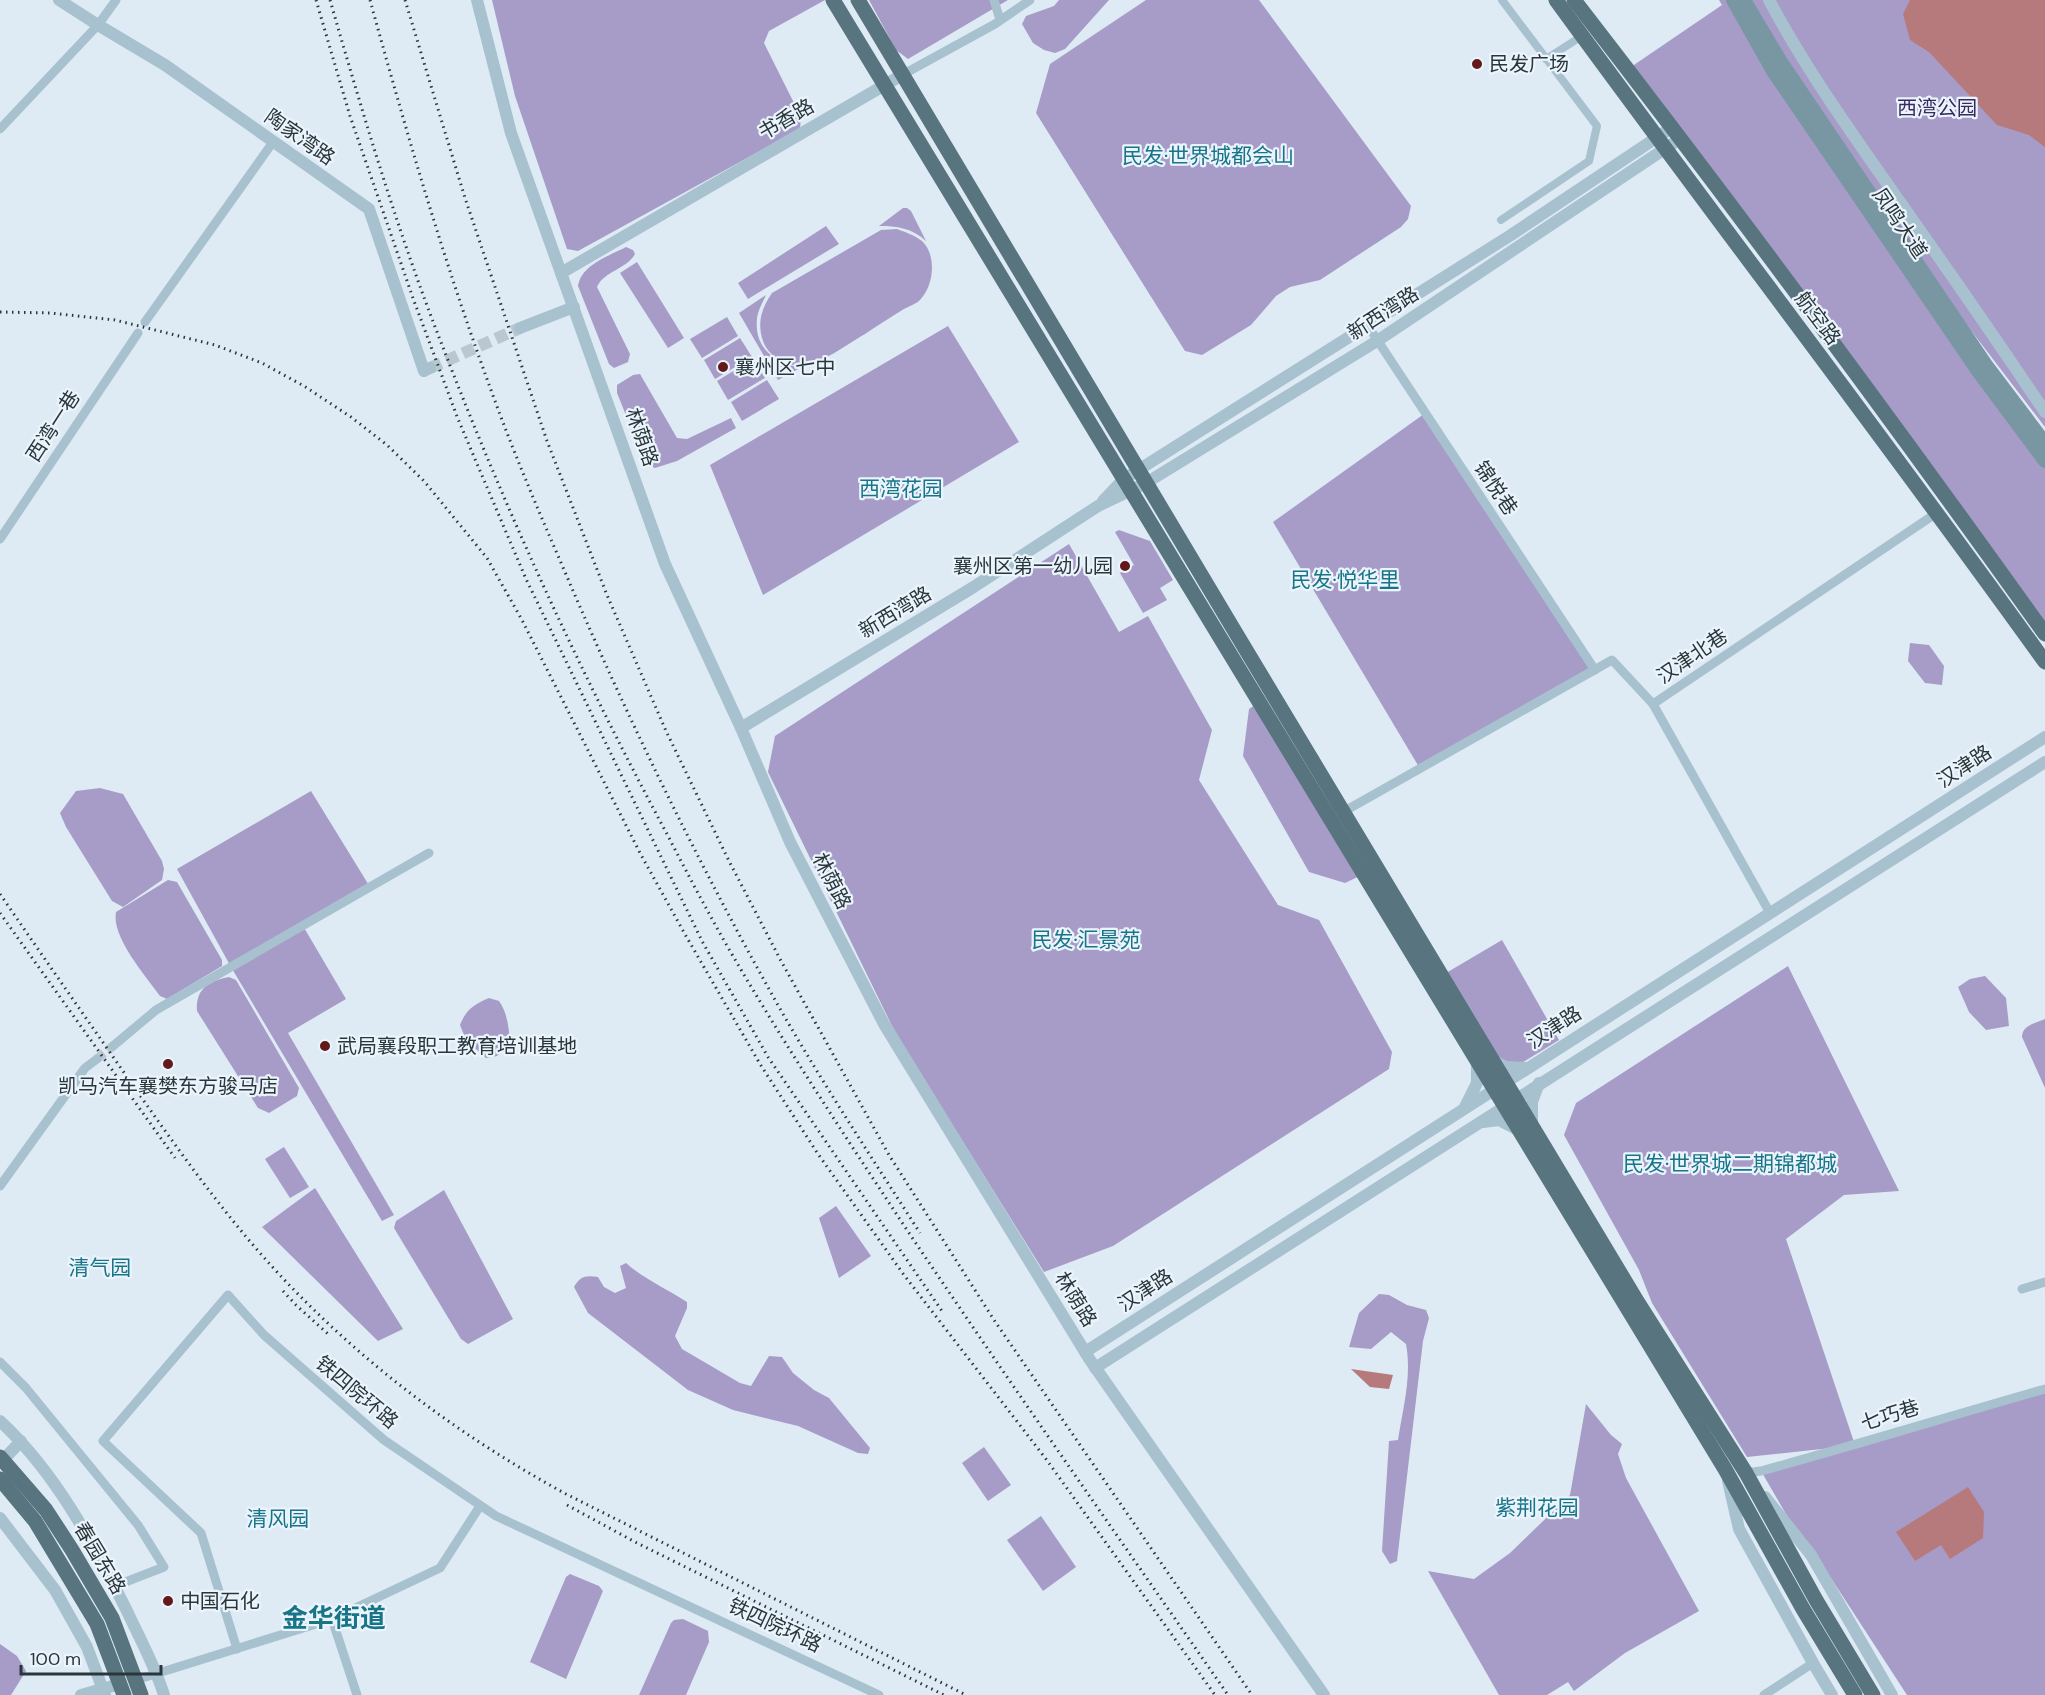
<svg xmlns="http://www.w3.org/2000/svg" width="2045" height="1695" font-family="'DM Sans','Noto Sans SC',sans-serif">
	<rect width="100%" height="100%" fill="#deebf5"/>
	<g fill="#a79cc7">
		<path d="M492 0H825L769 31 764 43 801 117 800 129 578 251 567 249 515 96Z"/>
		<path d="M869 0H1008L908 59 896 50Z"/>
		<path d="M1059 0H1109L1065 49 1055 53 1044 50 1033 43 1022 24 1026 16 1054 6Z"/>
		<path d="M1146 0H1259L1411 206 1408 219 1401 227 1320 280 1290 287 1276 296 1251 325 1202 355 1185 351 1036 113 1050 64Z"/>
		<path d="M1719 0H2045V427L1783 85 2045 461V634L1628 69 1722 5Z"/>
		<path d="M903 208H907L911 211 926 241C912 228 897 226 879 226Z"/>
		<path d="M826 226 839 244 748 299 738 283Z"/>
		<path d="M897 229C905 232 914 235 922 241 937 255 934 286 920 300 916 304 909 306 904 309 891 317 878 325 865 334 844 346 823 364 799 365 784 366 768 355 763 341 757 323 761 309 772 293L881 230Z"/>
		<path d="M626 247 633 250 635 254C627 269 604 271 597 287L630 354 628 362 614 368 609 364 578 286C581 265 609 256 626 247Z"/>
		<path d="M637 262 684 338 668 348 620 273Z"/>
		<path d="M766 295C763 302 758 310 757 318 754 348 773 361 800 368L778 380 739 313Z"/>
		<path d="M727 317 738 336 702 358 690 339Z"/>
		<path d="M948 326 1019 442 763 595 710 465Z"/>
		<path d="M740 338 752 357 715 379 704 360Z"/>
		<path d="M753 359 765 378 728 400 717 381Z"/>
		<path d="M640 374 677 438 687 439 731 418 736 428 677 461 655 468 648 465 642 455 617 393V385L633 375Z"/>
		<path d="M767 380 779 399 742 421 731 402Z"/>
		<path d="M1424 414 1591 668 1419 767 1273 522Z"/>
		<path d="M1119 530 1150 541 1173 580 1160 588 1167 600 1143 613 1120 573 1134 565 1115 532Z"/>
		<path d="M1069 544 1119 632 1148 616 1212 730 1199 780 1278 905 1319 920 1392 1052 1389 1069 1113 1246 1044 1272 896 1034 768 772 775 736Z"/>
		<path d="M1910 643 1929 645 1944 666 1942 685 1925 683 1908 661Z"/>
		<path d="M1259 702 1364 874 1345 883 1309 872 1243 756 1249 709Z"/>
		<path d="M100 788 123 794 162 861 164 869 162 880 123 907 112 901 66 827 60 813 76 791Z"/>
		<path d="M311 791 370 887 303 926 346 999 288 1033 394 1215 382 1221 231 967 177 869Z"/>
		<path d="M168 880 177 882 222 960V966L167 999 160 996C146 976 111 937 116 912Z"/>
		<path d="M1502 940 1559 1040 1520 1064 1508 1065 1495 1057 1446 973Z"/>
		<path d="M1788 966 1899 1191 1844 1195 1786 1239 1855 1445 2045 1389V1695H1907L1825 1569 1794 1528 1761 1471 1850 1446 1747 1457 1652 1303 1639 1270 1564 1135 1576 1103Z"/>
		<path d="M1985 976 2006 998 2009 1026 1986 1030 1969 1012 1958 987 1970 979Z"/>
		<path d="M229 977 236 980 299 1088 297 1096 269 1113 258 1108 197 1011C195 989 209 981 229 977Z"/>
		<path d="M489 998 499 1001C508 1014 509 1029 510 1045L497 1056 486 1058 466 1040 460 1025C466 1009 475 1004 489 998Z"/>
		<path d="M2045 1019V1088L2022 1037C2022 1025 2036 1023 2045 1019Z"/>
		<path d="M284 1147 309 1187 290 1198 265 1159Z"/>
		<path d="M315 1188 403 1329 378 1341 262 1227Z"/>
		<path d="M444 1190 513 1319 468 1344 461 1339 394 1228 396 1221Z"/>
		<path d="M836 1206 871 1256 839 1278 819 1218Z"/>
		<path d="M626 1263C644 1279 667 1289 687 1302V1308L675 1336 682 1349 740 1383 751 1386 769 1356 782 1357 793 1373 814 1390 829 1398 870 1448 868 1454 858 1453 798 1426 733 1410 688 1390 588 1313 574 1287C580 1276 586 1275 598 1277L604 1287 615 1293 626 1288 620 1266Z"/>
		<path d="M1379 1294 1389 1295 1407 1305 1426 1310 1429 1318 1423 1341 1397 1561 1390 1564 1382 1551 1389 1441 1398 1440C1403 1408 1412 1376 1406 1344L1391 1332 1371 1349 1349 1347 1359 1313Z"/>
		<path d="M1586 1404 1611 1435 1622 1444 1618 1454 1626 1478 1699 1611 1625 1653 1574 1691 1568 1682 1547 1695H1499L1428 1571 1474 1579 1510 1553 1570 1495Z"/>
		<path d="M984 1447 1011 1485 988 1501 962 1463Z"/>
		<path d="M1041 1516 1076 1567 1043 1591 1007 1540Z"/>
		<path d="M570 1574 599 1586 603 1591 566 1679 530 1662 566 1577Z"/>
		<path d="M683 1619 708 1631 709 1642 686 1695H639L671 1623 674 1620Z"/>
		<path d="M0 1644 17 1656 26 1671 11 1695H0Z"/>
	</g>
	<g fill="#b6797c">
		<path d="M1910 0H2045V147L2029 135 1997 125 1929 52 1910 40 1903 14Z"/>
		<path d="M1351 1369 1393 1375 1389 1389 1370 1387Z"/>
		<path d="M1968 1487 1984 1512 1983 1538 1950 1559 1941 1545 1915 1561 1896 1532Z"/>
	</g>
	<g fill="none" stroke-linecap="round" stroke-linejoin="round">
		<path stroke="#bac7d0" stroke-width="9" stroke-dasharray="9 4.5" stroke-linecap="butt" d="M97 1059 113 1046"/>
		<path stroke="#bac7d0" stroke-width="12" stroke-dasharray="12 6" stroke-linecap="butt" d="M430 368 520 328"/>
		<g stroke="#a8c1cf" stroke-width="8">
			<path d="M1546 59 1582 36"/>
			<path d="M1501 220 1589 161 1597 126 1502 0"/>
		</g>
		<g stroke="#a8c1cf" stroke-width="9">
			<path d="M994 0 1000 20"/>
			<path d="M902 75 995 24 1030 0"/>
			<path d="M0 129 98 25 116 0"/>
			<path d="M145 322 273 142"/>
			<path d="M1368 326 1595 670"/>
			<path d="M0 539 138 333"/>
			<path d="M1653 704 1770 913"/>
			<path d="M1343 812 1612 660 1653 704 1938 512"/>
			<path d="M113 1046 156 1010 429 853"/>
			<path d="M0 1186 85 1068 97 1059"/>
			<path d="M2022 1289 2045 1282"/>
			<path d="M0 1362 26 1388 138 1525 164 1567 115 1586"/>
			<path d="M1746 1473 1761 1471C1856 1445 1950 1416 2045 1389"/>
			<path d="M332 1619 357 1695"/>
			<path d="M237 1649 201 1533 103 1441 228 1295 264 1335 384 1440 496 1516 879 1695"/>
			<path d="M136 1680 332 1619 440 1568 480 1506"/>
			<path d="M1764 1695 1813 1663"/>
		</g>
		<g stroke="#a8c1cf" stroke-width="12">
			<path d="M59 0 98 25 165 65 369 209 424 371 430 368"/>
			<path d="M477 0 511 133 665 564 741 728 790 842 884 1024 1090 1360 1324 1695"/>
			<path d="M1769 0C1805 68 1851 132 1895 195 1946 267 1996 339 2045 412"/>
			<path d="M561 273 902 75"/>
			<path d="M520 328 574 307"/>
			<path d="M1103 501 1124 479 1511 235 1665 132"/>
			<path d="M741 728 972 588 1098 506 1146 483 1377 341 1681 138"/>
			<path d="M1492 1060 1506 1067 1526 1068"/>
			<path d="M1465 1107 1477 1083V1061"/>
			<path d="M1483 1122 1499 1120 1520 1131"/>
			<path d="M1532 1126V1102L1539 1083"/>
			<path d="M1085 1352 2045 737"/>
			<path d="M1095 1368 2045 762"/>
			<path d="M0 1421C56 1473 93 1543 127 1611 140 1639 155 1666 164 1695"/>
			<path d="M3 1460 21 1441"/>
			<path d="M1728 1481 1739 1529 1813 1663 1832 1695"/>
			<path d="M1765 1497 1811 1555 1892 1695"/>
			<path d="M0 1518 55 1590 87 1647 105 1695"/>
			<path d="M81 1695 120 1684"/>
		</g>
		<g stroke="#7997a3" stroke-width="14">
			<path d="M1733 0 1773 71 1978 371 2045 461"/>
			<path d="M1744 0 1781 62 1986 365 2045 443"/>
		</g>
		<g stroke="#58757f" stroke-width="15">
			<path d="M833 0 1725 1469 1803 1609 1855 1695"/>
			<path d="M858 0 1237 635 1637 1301 1746 1473 1816 1600 1873 1695"/>
			<path d="M1556 0C1718 222 1885 439 2045 662"/>
			<path d="M1574 0C1735 208 1892 420 2045 634"/>
			<path d="M0 1457 46 1510 72 1550 112 1618 141 1695"/>
			<path d="M0 1479 35 1521 97 1624 124 1695"/>
		</g>
		<g stroke="#29373b" stroke-width="3" stroke-dasharray="1.5 4.5" stroke-linecap="butt">
			<path d="M316 0 350 116 414 301 458 419 526 579 702 941 768 1057 944 1314"/>
			<path d="M330 0C364 118 399 236 444 350 508 516 583 678 667 834 685 869 703 903 722 937 778 1035 841 1130 903 1224 1009 1382 1119 1538 1228 1695"/>
			<path d="M370 0C406 131 444 262 491 390 515 457 543 521 571 586 633 730 702 870 779 1007 823 1084 872 1158 920 1233"/>
			<path d="M405 0 465 198 547 441 607 595 666 731 729 861 780 959 889 1155 994 1320 1252 1695"/>
			<path d="M0 312 50 313 115 320 215 345 262 363 304 386 351 417 387 445 424 481 487 558 522 620 640 853 686 936 760 1064 818 1154 904 1275 1046 1459 1215 1695"/>
			<path d="M0 894C44 958 88 1021 132 1084 184 1158 237 1233 301 1297 379 1376 469 1441 566 1494L966 1695"/>
			<path d="M0 913 175 1158"/>
			<path d="M283 1291 296 1305 328 1334"/>
			<path d="M567 1505 635 1542 944 1695"/>
		</g>
	</g>
	<g fill="#62191a" stroke="#ebf4fc" stroke-width="2">
		<circle cx="1477" cy="64" r="6"/>
		<circle cx="723" cy="367" r="6"/>
		<circle cx="1125" cy="566" r="6"/>
		<circle cx="325" cy="1046" r="6"/>
		<circle cx="168" cy="1064" r="6"/>
		<circle cx="168" cy="1601" r="6"/>
	</g>
	<g text-anchor="middle" dominant-baseline="central" stroke-width="4.5" stroke-linejoin="round" paint-order="stroke">
		<g font-size="20" fill="#29373b" stroke="#ebf4fc" text-anchor="start">
			<text x="1489" y="64">民发广场</text>
			<text x="735" y="367">襄州区七中</text>
			<text x="1113" y="566" text-anchor="end">襄州区第一幼儿园</text>
			<text x="337" y="1046">武局襄段职工教育培训基地</text>
			<text x="168" y="1086" text-anchor="middle">凯马汽车襄樊东方骏马店</text>
			<text x="180" y="1601">中国石化</text>
		</g>
		<g font-size="20" fill="#382a5d" stroke="#ebf4fc">
			<text x="1937" y="108">西湾公园</text>
		</g>
		<g font-size="20" fill="#29373b" stroke="#ebf4fc">
			<text transform="translate(786 119) rotate(-30)">书香路</text>
			<text transform="translate(300 137) rotate(35)">陶家湾路</text>
			<text transform="translate(1900 223) rotate(56)">凤鸣大道</text>
			<text transform="translate(1383 313) rotate(-33)">新西湾路</text>
			<text transform="translate(1818 318) rotate(53)">航空路</text>
			<text transform="translate(53 426) rotate(-57)">西湾一巷</text>
			<text transform="translate(642 437) rotate(71)">林荫路</text>
			<text transform="translate(1496 488) rotate(56)">锦悦巷</text>
			<text transform="translate(895 612) rotate(-31)">新西湾路</text>
			<text transform="translate(1692 656) rotate(-34)">汉津北巷</text>
			<text transform="translate(1964 766) rotate(-33)">汉津路</text>
			<text transform="translate(832 881) rotate(63)">林荫路</text>
			<text transform="translate(1554 1027) rotate(-33)">汉津路</text>
			<text transform="translate(1145 1290) rotate(-33)">汉津路</text>
			<text transform="translate(1076 1299) rotate(58)">林荫路</text>
			<text transform="translate(357 1392) rotate(40)">铁四院环路</text>
			<text transform="translate(1890 1415) rotate(-17)">七巧巷</text>
			<text transform="translate(100 1558) rotate(59)">春园东路</text>
			<text transform="translate(775 1625) rotate(25)">铁四院环路</text>
		</g>
		<g font-size="21" fill="#187587" stroke="#ebf4fc">
			<text x="1208" y="156">民发·世界城都会山</text>
			<text x="901" y="489">西湾花园</text>
			<text x="1345" y="580">民发·悦华里</text>
			<text x="1086" y="940">民发·汇景苑</text>
			<text x="1730" y="1164">民发·世界城二期锦都城</text>
			<text x="100" y="1268">清气园</text>
			<text x="1537" y="1508">紫荆花园</text>
			<text x="278" y="1519">清风园</text>
		</g>
		<g font-size="26" font-weight="bold" fill="#187587" stroke="#ebf4fc">
			<text x="334" y="1618">金华街道</text>
		</g>
	</g>
	<path d="M21 1665v9h140v-9" fill="none" stroke="#29373b" stroke-width="3"/>
	<text x="30" y="1665" font-size="18" fill="#29373b" stroke="#ebf4fc" stroke-width="4.5" paint-order="stroke">100 m</text>
</svg>
